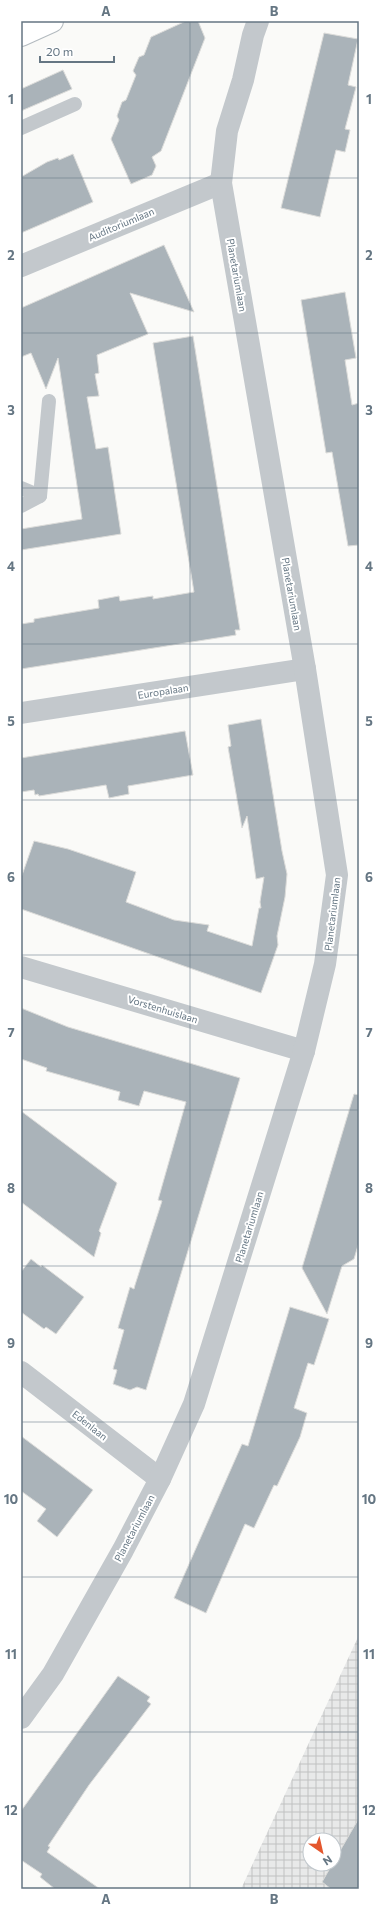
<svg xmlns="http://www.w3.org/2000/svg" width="380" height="1910" font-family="Commissioner,sans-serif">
	<defs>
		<pattern id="industrial-grid" width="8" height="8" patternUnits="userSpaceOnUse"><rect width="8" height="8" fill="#e8e9e9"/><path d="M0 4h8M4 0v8" fill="none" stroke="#c0c1c2"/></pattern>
	</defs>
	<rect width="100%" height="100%" fill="#fafaf8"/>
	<path fill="url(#industrial-grid)" fill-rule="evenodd" d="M359 1635V1889H241ZM310 1840H334V1864H310Z"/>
	<g fill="#aab3b9" stroke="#dcdcda">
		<path d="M186 21H198L205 38 161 151 152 157 156 166 152 175 131 184 111 139 119 120 117 116 122 102 126 100 136 75 133 71 139 57 144 55 151 37Z"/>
		<path d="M324 33 358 39 348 85 356 87 345 129 350 130 345 152 336 150 320 217 281 208Z"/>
		<path d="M63 70 72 89 21 111V89Z"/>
		<path d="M73 154 93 202 21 233V177L47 162 58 158 59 160Z"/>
		<path d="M164 245 194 312 130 293 148 334 97 355 99 373 95 374 99 396 87 397 96 449 108 447 121 534 21 550V529L82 519 58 358 46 389 31 353 21 357V308Z"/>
		<path d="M345 292 356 358 345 360 352 405 359 403V545L348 546 332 452 326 453 301 300Z"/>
		<path d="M193 336 240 630H235L236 635 21 669V624L34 622V619L99 608 98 600 119 596 120 601 153 596V599L194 592 153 343Z"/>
		<path d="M261 719 282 851 287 874 285 897 277 936 278 945 261 993 21 909V878L34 841 68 849 136 872 126 902 174 920 209 925 207 931 252 946 259 908H261L260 902 264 877 256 879 247 816 242 828 228 747 231 746 228 725Z"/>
		<path d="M185 731 193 775 128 786 129 794 109 798 106 785 39 796 38 794 35 795 34 790 21 792V758Z"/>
		<path d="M21 1008 68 1027 240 1078 146 1390 137 1387 130 1390 113 1384 117 1370 113 1369 124 1330 118 1328 130 1287 134 1289 135 1285 162 1201 158 1200 186 1102 144 1091 139 1106 118 1100 120 1092 46 1071 47 1068 21 1059Z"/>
		<path d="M354 1094 359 1095V1242L354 1259 342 1266 327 1314 302 1268Z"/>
		<path d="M21 1111 117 1183 99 1231 101 1233 94 1257 21 1202Z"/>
		<path d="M31 1259 41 1267 42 1265 84 1297 56 1334 46 1327 44 1329 21 1312V1272Z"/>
		<path d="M290 1307 329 1319 314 1365 308 1363 294 1408 307 1413 300 1437 277 1486 274 1485 254 1528 245 1524 206 1613 174 1598 242 1444 248 1446Z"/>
		<path d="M21 1436 93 1490 57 1537 37 1521 46 1509 21 1491Z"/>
		<path d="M118 1676 150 1697 147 1701 151 1704 89 1785 48 1846 50 1847 47 1852 100 1889H55L40 1877 42 1874 21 1860V1811Z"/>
		<path d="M359 1818V1889H331L322 1882Z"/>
	</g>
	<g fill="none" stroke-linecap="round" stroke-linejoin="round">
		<defs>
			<path id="secondary" d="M21 35 52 21"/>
		</defs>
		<use href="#secondary" stroke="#b3babf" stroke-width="24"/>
		<g stroke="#c3c8cc" stroke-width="14">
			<path d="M21 128 75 104"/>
			<path d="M21 488 40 496 49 401"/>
			<path d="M21 506 40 496"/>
		</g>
		<g stroke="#c3c8cc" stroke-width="22">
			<path d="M21 266 221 183"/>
			<path d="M21 713 305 669"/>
			<path d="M21 967 304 1051"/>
			<path d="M21 1372 160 1479"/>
			<path d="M21 1718 53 1674 123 1550 160 1479 194 1404 304 1051 325 964 337 875 305 669 221 183 227 131 243 80 253 35 258 21"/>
		</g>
		<use href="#secondary" stroke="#fff" stroke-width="22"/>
	</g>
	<path fill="none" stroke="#657683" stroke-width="1" stroke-opacity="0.55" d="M190 21V1889M21 178H359M21 333H359M21 488H359M21 644H359M21 800H359M21 955H359M21 1110H359M21 1266H359M21 1422H359M21 1577H359M21 1732H359"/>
	<g text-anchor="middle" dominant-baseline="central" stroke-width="4" stroke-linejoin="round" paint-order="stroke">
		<g font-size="10" fill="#657683" stroke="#fff">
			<text transform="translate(121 224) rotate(-23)">Auditoriumlaan</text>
			<text transform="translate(237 275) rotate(80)">Planetariumlaan</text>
			<text transform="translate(292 594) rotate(80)">Planetariumlaan</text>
			<text transform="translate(163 691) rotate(-9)">Europalaan</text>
			<text transform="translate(332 914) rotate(-83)">Planetariumlaan</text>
			<text transform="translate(163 1009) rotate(17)">Vorstenhuislaan</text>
			<text transform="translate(249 1227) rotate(-73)">Planetariumlaan</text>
			<text transform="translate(90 1425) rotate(38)">Edenlaan</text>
			<text transform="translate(134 1528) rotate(-62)">Planetariumlaan</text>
		</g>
	</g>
	<rect width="380" height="1910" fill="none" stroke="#ffffff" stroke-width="44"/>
	<g transform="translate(322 1852) rotate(146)"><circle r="19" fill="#ffffff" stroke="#c1c8cd"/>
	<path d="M0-3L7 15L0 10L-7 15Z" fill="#e4572e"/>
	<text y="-6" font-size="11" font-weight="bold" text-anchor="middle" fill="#657683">N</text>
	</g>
	<path d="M40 56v6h74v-6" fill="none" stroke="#657683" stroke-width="2"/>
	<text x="46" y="56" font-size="12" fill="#657683" stroke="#ffffff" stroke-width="3" paint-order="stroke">20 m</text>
	<rect x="22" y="22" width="336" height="1866" fill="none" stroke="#657683" stroke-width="1.5"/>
	<g font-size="13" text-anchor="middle" font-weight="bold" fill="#657683">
		<text x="106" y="16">A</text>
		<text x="274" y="16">B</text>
		<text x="11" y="104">1</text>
		<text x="369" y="104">1</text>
		<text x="11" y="260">2</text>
		<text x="369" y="260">2</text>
		<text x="11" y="415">3</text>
		<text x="369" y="415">3</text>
		<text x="11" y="571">4</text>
		<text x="369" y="571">4</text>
		<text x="11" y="726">5</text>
		<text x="369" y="726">5</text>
		<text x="11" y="882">6</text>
		<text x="369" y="882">6</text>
		<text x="11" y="1037">7</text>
		<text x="369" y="1037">7</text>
		<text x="11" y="1193">8</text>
		<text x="369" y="1193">8</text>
		<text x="11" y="1348">9</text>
		<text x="369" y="1348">9</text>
		<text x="11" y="1504">10</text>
		<text x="369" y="1504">10</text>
		<text x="11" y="1659">11</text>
		<text x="369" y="1659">11</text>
		<text x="11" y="1815">12</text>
		<text x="369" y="1815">12</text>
		<text x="106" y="1904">A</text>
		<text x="274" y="1904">B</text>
	</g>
</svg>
